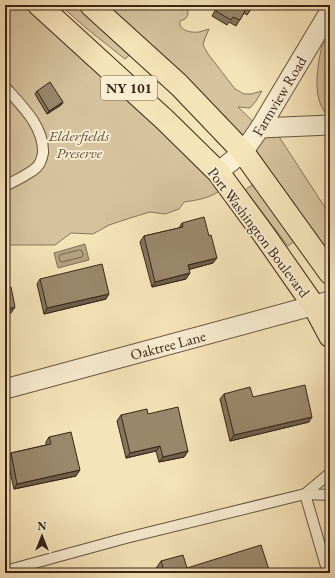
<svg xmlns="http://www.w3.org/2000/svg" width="335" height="578" font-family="'EB Garamond',serif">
	<rect width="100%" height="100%" fill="#f6e4b9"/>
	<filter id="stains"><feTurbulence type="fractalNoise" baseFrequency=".005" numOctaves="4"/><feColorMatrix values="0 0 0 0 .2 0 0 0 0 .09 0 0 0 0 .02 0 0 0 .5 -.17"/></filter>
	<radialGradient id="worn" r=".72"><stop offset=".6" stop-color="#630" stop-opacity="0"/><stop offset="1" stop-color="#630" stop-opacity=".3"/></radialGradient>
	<g fill="#d6c39e" stroke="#88745b">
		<path d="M5 5H39L223 188C212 198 198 200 184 202L179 209 165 214 150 212 127 219 109 225 93 234 71 233 55 245H10L5 248Z"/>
		<path d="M60 5H81L133 52 125 59 86 28Z"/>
		<path d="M92 5H187L188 15 185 19 180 21C178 31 192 33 199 32 202 31 206 30 209 29L205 38 203 45 208 54 235 89 244 94H251L262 91 256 101 250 108 238 107 261 129H274L330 215V269L243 152Z"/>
		<path d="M330 25V119C325 113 321 107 319 100 314 83 319 55 324 39 325 34 328 29 330 25Z"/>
		<path d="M256 182 299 238 288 246 245 190Z"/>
	</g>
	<path fill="#b6a382" stroke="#847058" d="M85 244 89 260 58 268 54 253Z"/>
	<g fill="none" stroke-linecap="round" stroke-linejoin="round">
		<path stroke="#78644d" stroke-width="1" d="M80 250 82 251 83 255 82 257 62 262 60 261 59 257 60 255Z"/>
		<defs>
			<g id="service">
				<path d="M5 87C21 105 44 126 43 153 42 158 41 163 37 167 30 174 14 181 5 186"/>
				<path d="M305 494 330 473"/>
				<path d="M305 494 330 495"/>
				<path d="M5 571 126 538 305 494 328 573"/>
			</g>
			<g id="minor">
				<path d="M260 128 330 125"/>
				<path d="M218 172 243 152 260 128 330 11"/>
				<path d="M5 389 330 301"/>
			</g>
			<g id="primary">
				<path d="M39 5 165 120 218 172 265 236 314 306 330 336"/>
				<path d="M91 5 179 85 243 152 330 273"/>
			</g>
		</defs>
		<use href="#service" stroke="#685440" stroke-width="12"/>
		<use href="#minor" stroke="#685440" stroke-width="21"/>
		<use href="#primary" stroke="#392418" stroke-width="24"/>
		<use href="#service" stroke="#f9edd2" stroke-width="10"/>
		<use href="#minor" stroke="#f9edd2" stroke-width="19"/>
		<use href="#primary" stroke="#f6e4b9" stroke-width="22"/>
	</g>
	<g fill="#85755d" stroke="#392418">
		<path d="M218 5H254L247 15 244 13 236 26 229 22 227 25 212 16Z"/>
		<path d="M37 91 63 102 61 105 47 114 35 94Z"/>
		<path d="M182 223 213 263 189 269 186 279 152 287 140 242 144 236 179 228Z"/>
		<path d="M40 279 106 299 44 314 37 284Z"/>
		<path d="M224 394 253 397 309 422 230 441 220 399Z"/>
		<path d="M148 414 188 451 184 457 159 462 156 451 126 458 117 421 121 415Z"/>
		<path d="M49 437 76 476 14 489 7 458 11 453 46 445V442Z"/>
		<path d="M161 561 187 568 270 573H156L155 570Z"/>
	</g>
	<g fill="#6c5f4c" stroke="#392418">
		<path d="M63 102 61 105 47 114 49 111Z"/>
		<path d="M217 258 213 263 184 271 188 265Z"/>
		<path d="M190 273 186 279 152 287 155 282Z"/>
		<path d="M109 294 106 299 44 314 47 308Z"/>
		<path d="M15 307 11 313 5 314V310Z"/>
		<path d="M312 417 309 422 230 441 234 435Z"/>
		<path d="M160 446 156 451 126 458 130 453Z"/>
		<path d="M188 451 184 457 159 462 163 457Z"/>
		<path d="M80 470 76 476 14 489 17 484Z"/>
	</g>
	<g fill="#9b886c" stroke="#392418">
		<path d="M219 5H254L251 10 247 7 240 20 233 17 231 20 216 11Z"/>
		<path d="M50 82 63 102 49 111 37 91Z"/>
		<path d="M204 217 209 236 211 235 217 258 188 265 190 273 155 282 144 236 183 227 182 223Z"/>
		<path d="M102 264 109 294 47 308 40 279Z"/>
		<path d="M11 287 15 307 5 310V288Z"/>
		<path d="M305 385 312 417 234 435 224 394 250 387 253 397Z"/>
		<path d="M178 407 188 451 163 457 160 446 130 453 121 415 147 409 148 414Z"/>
		<path d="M71 432 80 470 17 484 11 453 51 444 49 437Z"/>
		<path d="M261 545 270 573H165L161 561 183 555 187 568Z"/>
	</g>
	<g text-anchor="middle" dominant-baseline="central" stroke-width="4" stroke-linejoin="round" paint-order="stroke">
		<rect fill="#f9edd2" stroke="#736050" stroke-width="1" x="101" y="76" width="56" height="24" rx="3"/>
		<g font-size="14" font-weight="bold" fill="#392418">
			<text x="129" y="88">NY 101</text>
		</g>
		<g font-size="15" fill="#392418" stroke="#f9edd2">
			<text transform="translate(279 96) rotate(-59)">Farmview Road</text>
			<text transform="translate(259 232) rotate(53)">Port Washington Boulevard</text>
			<text transform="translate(168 345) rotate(-15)">Oaktree Lane</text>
		</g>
		<g font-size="15" font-style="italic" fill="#604c3a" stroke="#f9edd2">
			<text x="79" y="135">Elderfields<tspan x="79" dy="17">Preserve</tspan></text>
		</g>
	</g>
	<rect width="335" height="578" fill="none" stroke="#f6e4b9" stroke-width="20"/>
	<rect x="6" y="6" width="323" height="566" fill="none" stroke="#392418" stroke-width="2"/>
	<rect x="10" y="10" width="315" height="558" fill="none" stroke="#392418"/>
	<g transform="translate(42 536)" stroke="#f9edd2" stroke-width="3" paint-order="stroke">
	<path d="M0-3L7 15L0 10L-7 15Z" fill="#392418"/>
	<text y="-6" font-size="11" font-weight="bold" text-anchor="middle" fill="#392418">N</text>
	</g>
	<rect width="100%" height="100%" filter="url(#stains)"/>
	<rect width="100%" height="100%" fill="url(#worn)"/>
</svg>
